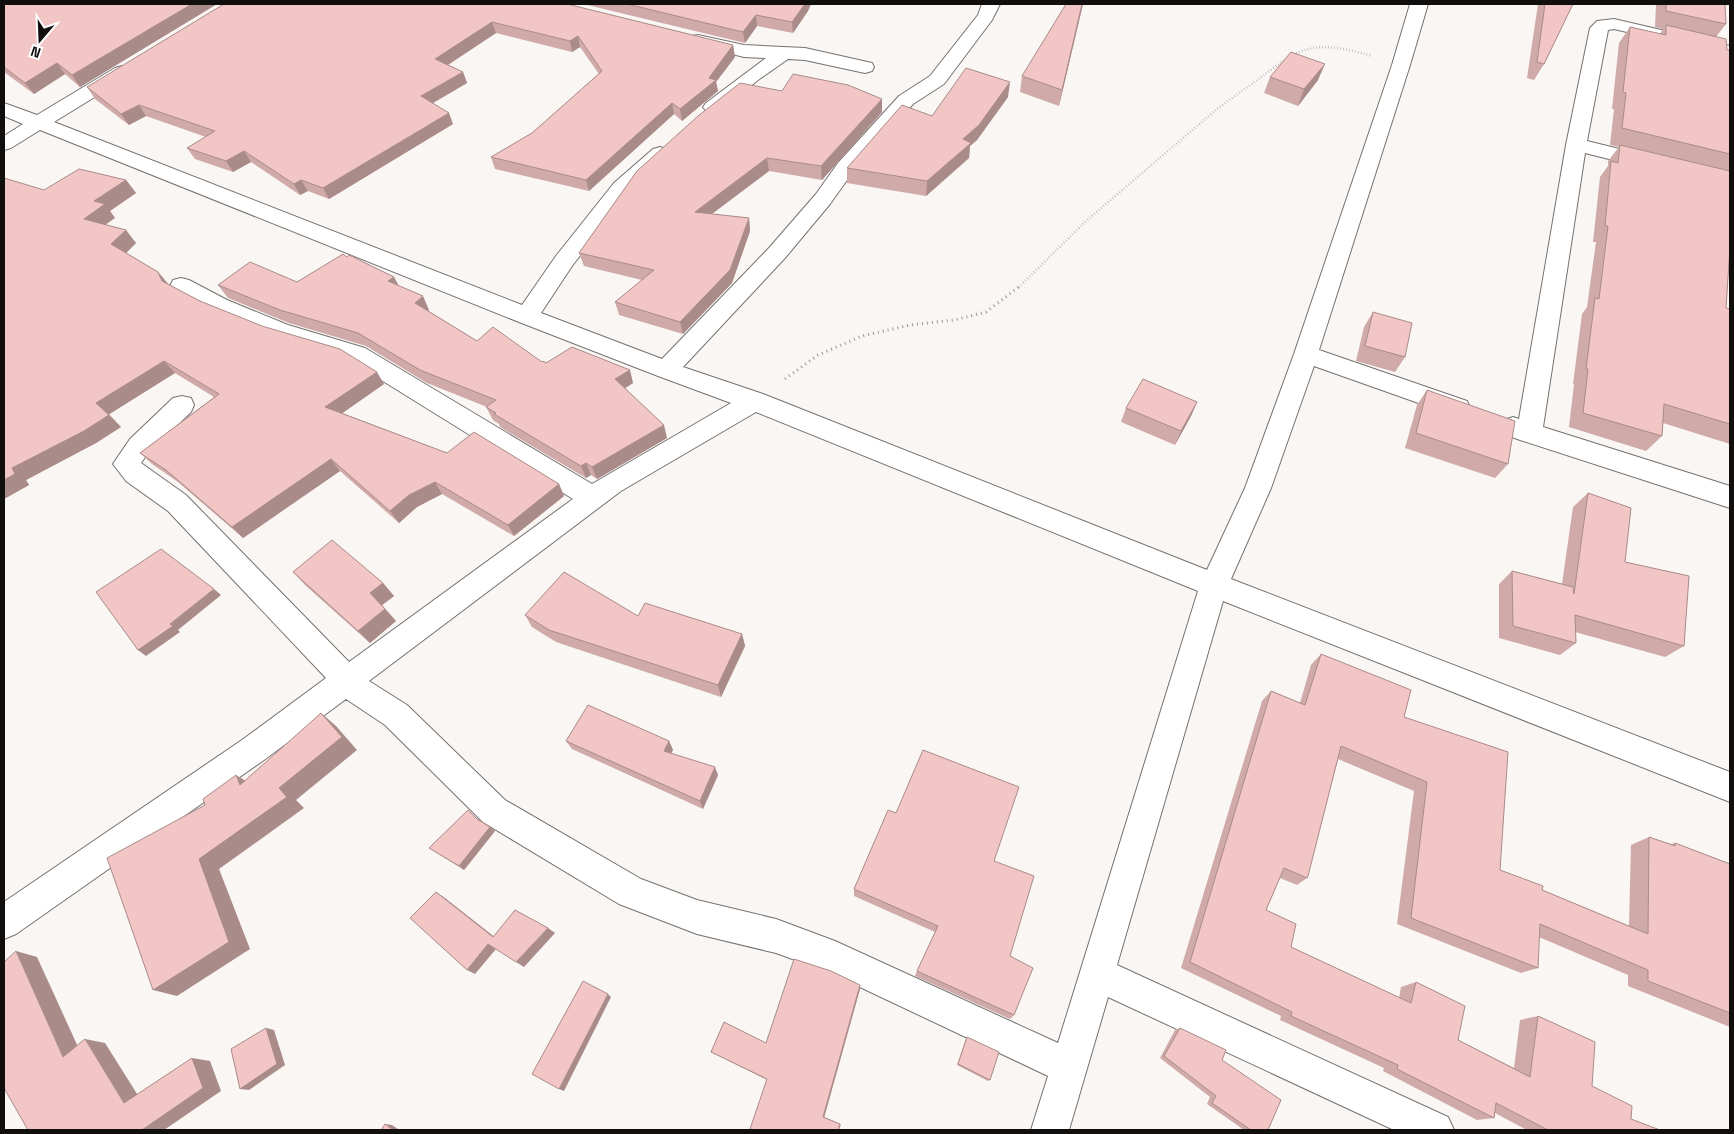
<svg xmlns="http://www.w3.org/2000/svg" width="1734" height="1134" font-family="'Space Grotesk',sans-serif">
	<rect width="100%" height="100%" fill="#f9f6f4"/>
	<g fill="none" stroke-linecap="round" stroke-linejoin="round">
		<defs>
			<g id="street">
				<path d="M982 4H1000L992 20 944 84 913 104 852 173 830 204 785 258 683 367 763 394 1207 570 1245 488 1294 354 1392 65 1410 4H1428L1410 65 1319 350 1467 401 1470 408 1467 415 1458 417 1314 366 1271 488 1231 579 1730 772V802L1223 601 1117 965 1448 1117 1454 1130H1394L1108 997 1069 1130H1031L1048 1076 828 972 776 953 697 934 619 904 483 822 385 725 346 699 264 760 16 934 4 939V902L242 740 326 678 168 511 126 481 113 464 130 439 173 398 182 396 191 398 194 405 191 412 148 453 141 463 186 495 349 662 573 499 349 360 272 337 211 312 173 292 170 286 173 280 181 278 189 280 227 300 288 325 365 348 592 484 731 403 658 376 519 322 40 130 11 148 4 150V136L23 124 4 116V103L37 115 115 68 122 66 129 68 131 72 129 76 54 122 522 305 556 256 614 183 653 149 660 147 667 149 670 153 667 157 628 193 572 266 541 313 662 359 769 248 816 194 838 163 899 96 930 76 978 15ZM756 412 1198 591 1058 1043 835 941 776 919 697 900 641 879 505 800 407 705 369 681 621 491Z"/>
				<path d="M1614 19 1730 46V56L1614 29 1608 30 1587 141 1656 158 1659 163 1656 168 1649 169 1585 153 1543 427 1730 486V508L1520 440 1504 434 1500 427 1504 420 1513 417 1519 419 1566 145 1590 28 1597 21Z"/>
				<path d="M698 35 744 45 805 48 872 63 874 67 872 71 865 73 805 60 788 59 758 80 720 111 713 113 706 111 703 107 706 103 766 58 744 57 692 44 689 40 692 36Z"/>
			</g>
		</defs>
		<use href="#street" stroke="#747270" stroke-width="2"/>
		<g stroke="#999795" stroke-width="2.5" stroke-dasharray="0.5 2.5" stroke-linecap="butt">
			<path d="M1291 56C1317 41 1344 48 1372 56"/>
			<path d="M1019 287 1086 221 1217 109 1286 59"/>
		</g>
		<path stroke="#999795" stroke-width="3" stroke-dasharray="1 4" stroke-linecap="butt" d="M785 379 818 355 862 336 910 325 954 320 986 312 1020 286"/>
		<use href="#street" fill="#fff" fill-rule="evenodd"/>
	</g>
	<g fill="#cfaaa9">
		<path d="M4 4H217L80 87 65 74 34 94 4 72Z"/>
		<path d="M567 4 733 45 735 57 716 82 718 91 682 121 674 114 589 191 495 169 491 157 532 133 599 74 580 47 572 52 496 33 448 65 463 72 467 83 433 103 453 124 329 199 308 191 300 195 251 162 233 172 195 159 187 148 206 137 146 116 129 125 95 99 87 87Z"/>
		<path d="M583 4H811L808 11 793 33 757 26 745 43Z"/>
		<path d="M1083 4 1059 106 1020 92 1022 76Z"/>
		<path d="M1538 4H1573L1544 64 1534 80 1527 78Z"/>
		<path d="M1656 4H1725L1726 24 1716 37 1727 50H1730V250L1726 308 1730 309V444L1663 423 1662 436 1646 451 1569 427 1574 384H1573L1582 314 1587 307 1596 242H1593L1600 177 1608 166V161L1619 147 1610 145 1614 109H1612L1619 43 1630 27 1660 34 1663 29 1655 27Z"/>
		<path d="M1270 77 1318 80 1298 106 1264 93Z"/>
		<path d="M1008 97 977 140 970 146 969 158 926 196 847 183V168L932 116Z"/>
		<path d="M882 112 822 180 769 171 712 214 749 218 750 231 732 283 683 334 619 315 615 302 642 280 584 266 579 253 637 171Z"/>
		<path d="M126 180 136 193 110 211 115 218 105 224 136 243 126 253 158 272 168 284 200 301 384 384 342 413 447 453 559 484 564 496 514 536 442 494 417 507 399 523 340 471 243 538 178 482 152 464 140 453 214 397 175 373 109 414 121 427 96 443 26 480 29 485 4 499 44 190Z"/>
		<path d="M347 257 394 277 398 285 429 310 428 311 477 341 546 363 633 383 625 388 667 438 597 479 591 475 586 478 500 427 499 424 493 420 486 407H487L427 383 366 346 289 323 228 298 218 285 297 282Z"/>
		<path d="M1373 312 1405 357 1395 372 1356 361 1364 327Z"/>
		<path d="M1427 390 1508 464 1495 478 1405 448 1417 405Z"/>
		<path d="M1197 402 1191 416 1175 445 1121 422 1126 408Z"/>
		<path d="M1588 493 1625 562 1684 646 1665 657 1575 632 1576 643 1560 655 1499 638V584L1512 571 1562 584 1573 507Z"/>
		<path d="M293 572 383 583 394 596 382 605 396 621 370 643 305 585Z"/>
		<path d="M525 615 638 616 742 634 745 646 721 697 556 642 532 627Z"/>
		<path d="M1321 654 1404 717 1500 870 1542 890 1629 926 1631 845 1649 837 1671 844 1675 843 1730 864V1027L1628 986V975L1539 937 1538 968 1521 973 1397 924 1414 791 1338 759 1307 878 1297 885 1280 878 1266 910 1291 947 1399 998 1401 987 1416 982 1458 1040 1514 1068 1520 1020 1538 1016 1592 1086 1631 1119 1660 1130H1527L1495 1113 1494 1118 1477 1120 1383 1071 1384 1068 1280 1020 1281 1016 1181 968 1262 701 1271 691 1300 703 1311 665Z"/>
		<path d="M566 741H669L673 750 671 753 718 775 703 809 572 749Z"/>
		<path d="M478 819 495 831 464 870 429 848Z"/>
		<path d="M994 861 1010 956 1014 1015 1010 1019 915 976 917 971 935 932 854 896V889Z"/>
		<path d="M860 989 824 1117 840 1124 841 1125 839 1130 767 1080 711 1052 766 1043Z"/>
		<path d="M1180 1028 1222 1060 1268 1130H1244L1207 1104 1210 1097 1160 1058 1175 1030Z"/>
		<path d="M967 1037 990 1080 988 1081 957 1065 966 1039Z"/>
	</g>
	<g fill="#a98b89">
		<path d="M192 4H217L80 87 72 75Z"/>
		<path d="M805 4H811L808 11 793 33 792 22Z"/>
		<path d="M1082 4H1083L1059 106 1062 90Z"/>
		<path d="M756 15 757 26 745 43 743 32Z"/>
		<path d="M492 22 496 33 440 70 435 59Z"/>
		<path d="M578 36 580 47 572 52 570 41Z"/>
		<path d="M733 45 735 57 716 82 718 91 682 121 680 109 709 78Z"/>
		<path d="M57 63 65 74 34 94 25 83Z"/>
		<path d="M1325 64 1318 80 1298 106 1304 89Z"/>
		<path d="M463 72 467 83 426 107 421 96Z"/>
		<path d="M1010 82 1008 97 977 140 970 146 969 158 926 196 927 181 963 139Z"/>
		<path d="M882 99V112L822 180 821 166Z"/>
		<path d="M672 103 674 114 589 191 586 180Z"/>
		<path d="M139 105 146 116 129 125 121 114Z"/>
		<path d="M449 113 453 124 329 199 323 188Z"/>
		<path d="M244 151 251 162 233 172 226 161Z"/>
		<path d="M767 158 769 171 697 225 695 212Z"/>
		<path d="M126 180 136 193 110 211 115 218 95 232 84 219 94 201Z"/>
		<path d="M301 180 308 191 300 195 294 184Z"/>
		<path d="M749 218 750 231 732 283 683 334 680 322Z"/>
		<path d="M126 230 136 243 122 257 111 244Z"/>
		<path d="M158 272 169 285 162 281Z"/>
		<path d="M394 277 401 290 388 281Z"/>
		<path d="M423 296 429 310 422 316 415 303Z"/>
		<path d="M164 361 175 373 108 415 96 403Z"/>
		<path d="M630 370 633 383 619 392 615 379Z"/>
		<path d="M377 372 384 384 334 419 325 407Z"/>
		<path d="M1197 402 1191 416 1175 445 1181 431Z"/>
		<path d="M109 415 121 427 96 443 26 480 29 485 4 499V480L12 468Z"/>
		<path d="M664 425 667 438 597 479 592 467Z"/>
		<path d="M331 459 340 471 243 538 232 527Z"/>
		<path d="M586 463 591 475 586 478 581 466Z"/>
		<path d="M435 482 442 494 417 507 399 523 390 511 409 495Z"/>
		<path d="M559 484 564 496 514 536 508 525Z"/>
		<path d="M383 583 394 596 381 606 370 593Z"/>
		<path d="M214 589 221 595 178 630 180 632 146 656 138 650Z"/>
		<path d="M385 609 396 621 370 643 358 631Z"/>
		<path d="M742 634 745 646 721 697 718 685Z"/>
		<path d="M321 713 336 726 357 750 296 800 304 808 219 869 250 949 177 996 153 990 199 859 279 788Z"/>
		<path d="M669 741 673 750 668 759 664 751Z"/>
		<path d="M715 767 718 775 703 809 700 801Z"/>
		<path d="M236 775 254 786 240 785Z"/>
		<path d="M490 827 495 831 464 870 459 866Z"/>
		<path d="M436 892 445 898 501 942 493 937Z"/>
		<path d="M548 928 555 933 524 967 516 962Z"/>
		<path d="M488 944 496 949 475 974 467 970Z"/>
		<path d="M16 951 37 957 84 1060 63 1057Z"/>
		<path d="M860 985V989L824 1118 823 1117Z"/>
		<path d="M608 994 611 997 564 1091 559 1089Z"/>
		<path d="M266 1028 274 1030 285 1065 249 1090 240 1089Z"/>
		<path d="M85 1039 105 1043 144 1105 124 1103Z"/>
		<path d="M192 1058 210 1061 221 1091 164 1130H142Z"/>
		<path d="M385 1124 392 1125 399 1130H393Z"/>
	</g>
	<g fill="#f1c6c4" stroke="#a98b89">
		<path d="M4 4H192L72 75 57 63 25 83 4 67Z"/>
		<path d="M224 4H567L733 45 709 78 716 80 680 109 672 103 586 180 491 157 532 133 602 71 578 36 570 41 492 22 435 59 463 72 421 96 449 113 323 188 301 180 294 184 244 151 226 161 187 148 215 131 139 105 121 114 87 87Z"/>
		<path d="M627 4H805L792 22 756 15 743 32Z"/>
		<path d="M1066 4H1082L1062 90 1022 76Z"/>
		<path d="M1545 4H1573L1544 64 1537 62Z"/>
		<path d="M1666 4H1725L1726 24 1666 11Z"/>
		<path d="M1666 25 1726 39 1727 50H1730V154L1622 128 1626 93 1623 92 1630 27 1666 35Z"/>
		<path d="M1291 52 1325 64 1304 89 1270 77Z"/>
		<path d="M966 68 1010 82 979 125 963 139 971 143 927 181 847 168 902 105 932 116Z"/>
		<path d="M793 74 848 85 882 99 821 166 767 158 695 212 749 218 730 270 680 322 615 302 654 270 579 253 637 171 698 116 740 83 782 91Z"/>
		<path d="M1620 145 1730 171V247L1726 308 1730 309V424L1664 404 1662 436 1583 413 1588 369H1586L1595 298 1599 299 1608 226H1605L1611 161 1618 163Z"/>
		<path d="M79 169 126 180 94 201 105 204 84 219 126 230 111 244 158 272 162 281 200 301 262 326 340 349 377 372 325 407 447 453 474 432 559 484 508 525 435 482 409 495 390 511 331 459 232 527 166 470 140 453 219 394 164 361 96 403 109 415 84 431 12 468 15 474 4 480V178L44 190Z"/>
		<path d="M343 254 347 257 349 255 394 277 388 281 423 296 415 303 477 341 493 327 542 362 543 361 546 363 572 347 630 370 615 379 664 425 592 467 586 463 581 466 494 414 496 413 486 407 496 400 420 370 358 333 280 310 218 285 250 262 297 282Z"/>
		<path d="M1373 312 1412 323 1405 357 1365 346Z"/>
		<path d="M1143 379 1197 402 1181 431 1126 408Z"/>
		<path d="M1427 390 1515 421 1508 464 1416 433Z"/>
		<path d="M1588 493 1631 508 1625 562 1689 576 1684 646 1575 615 1576 643 1513 626 1512 571 1573 587 1574 594Z"/>
		<path d="M332 540 383 583 370 593 385 609 358 631 293 572Z"/>
		<path d="M161 549 214 589 170 624 173 626 138 650 96 592Z"/>
		<path d="M564 572 638 616 645 603 742 634 718 685 549 630 525 615Z"/>
		<path d="M1321 654 1411 690 1404 717 1508 752 1500 870 1543 886 1542 890 1648 934 1649 837 1675 846V843L1730 864V1013L1648 981V970L1540 924 1538 968 1411 918 1427 782 1341 746 1308 876 1307 878 1284 868 1266 910 1296 924 1291 947 1411 1003 1416 982 1465 1006 1458 1040 1530 1077 1538 1016 1595 1042 1592 1086 1632 1106 1631 1119 1660 1130H1548L1496 1103 1494 1118 1397 1069 1398 1065 1291 1016 1292 1012 1190 962 1271 691 1305 705Z"/>
		<path d="M588 705 669 741 664 751 715 767 700 801 566 741Z"/>
		<path d="M321 713 342 737 279 788 287 797 199 859 229 942 153 990 107 858 205 805 203 799 236 775 240 785Z"/>
		<path d="M923 750 1019 787 994 861 1034 876 1010 956 1033 968 1014 1015 917 971 938 926 854 889 888 810 896 813Z"/>
		<path d="M468 810 477 819 490 827 459 866 429 848Z"/>
		<path d="M436 892 493 937 515 910 548 928 516 962 488 944 467 970 410 918Z"/>
		<path d="M16 951 63 1057 85 1039 124 1103 192 1058 203 1088 142 1130H28L4 1088V962Z"/>
		<path d="M794 959 831 971 860 985 823 1117 840 1124 838 1130H754L750 1129 767 1079 711 1052 724 1022 766 1043Z"/>
		<path d="M583 981 608 994 559 1089 532 1074Z"/>
		<path d="M266 1028 277 1064 240 1089 231 1049Z"/>
		<path d="M1180 1028 1226 1050 1222 1060 1281 1100 1268 1130H1251L1212 1103 1216 1096 1164 1056Z"/>
		<path d="M967 1037 999 1052 990 1080 958 1064Z"/>
		<path d="M385 1124 393 1130H381Z"/>
	</g>
	<rect width="1734" height="1134" fill="none" stroke="#100f0e" stroke-width="10"/>
	<g transform="translate(40 40) rotate(199)" stroke="#ffffff" stroke-width="4" paint-order="stroke">
	<path d="M0-4L9 19L0 12L-9 19Z" fill="#100f0e"/>
	<text y="-8" font-size="14" font-weight="bold" text-anchor="middle" fill="#100f0e">N</text>
	</g>
</svg>
